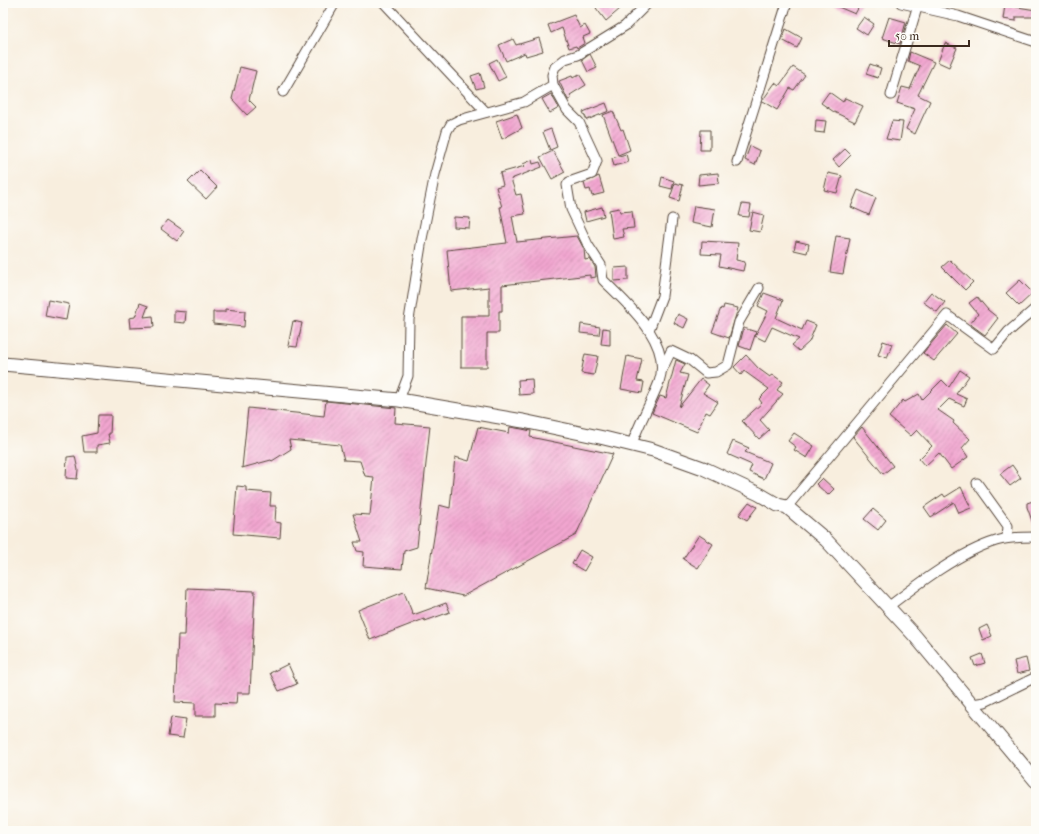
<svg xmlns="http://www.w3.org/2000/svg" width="1039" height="834" font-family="'IM FELL French Canon',serif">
	<defs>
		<pattern id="building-hatch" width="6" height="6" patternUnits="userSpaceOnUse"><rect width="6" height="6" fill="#f2a6d0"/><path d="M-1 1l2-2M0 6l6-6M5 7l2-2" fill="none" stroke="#c587a8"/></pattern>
	</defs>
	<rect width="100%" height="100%" fill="#fdfcf7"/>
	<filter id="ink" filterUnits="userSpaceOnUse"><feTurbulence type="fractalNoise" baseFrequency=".025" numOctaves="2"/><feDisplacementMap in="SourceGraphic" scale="8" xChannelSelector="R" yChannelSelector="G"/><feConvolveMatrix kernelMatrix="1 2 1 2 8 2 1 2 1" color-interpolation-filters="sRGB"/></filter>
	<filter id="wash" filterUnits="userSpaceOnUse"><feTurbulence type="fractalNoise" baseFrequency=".012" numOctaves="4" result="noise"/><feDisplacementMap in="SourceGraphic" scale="16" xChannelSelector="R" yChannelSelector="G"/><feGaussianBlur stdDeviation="0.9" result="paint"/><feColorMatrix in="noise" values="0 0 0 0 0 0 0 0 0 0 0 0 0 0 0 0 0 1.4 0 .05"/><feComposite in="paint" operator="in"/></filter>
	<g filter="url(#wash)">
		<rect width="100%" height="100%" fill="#f8eede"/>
		<g id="blocks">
			<g fill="url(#building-hatch)">
				<path d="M601 3H615L620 9 606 21 596 8Z"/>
				<path d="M829 3H861L855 14Z"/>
				<path d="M1005 5 1036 10V17H1016V21L1003 19Z"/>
				<path d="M574 15 580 28 585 25 590 34 583 37 585 43 577 48 576 46 569 48 562 28 551 33 548 25Z"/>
				<path d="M864 17 874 24 867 35 856 28Z"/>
				<path d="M889 17 906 22 900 44 882 38Z"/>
				<path d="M786 29 802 38 797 48 782 40Z"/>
				<path d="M539 38 543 51 526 56 525 53 506 61 499 45 513 39 516 45Z"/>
				<path d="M945 43 957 48 949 67 938 62Z"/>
				<path d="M910 52 934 62 918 95 930 101 915 134 906 129 915 109 897 103 902 87 910 89 920 66 908 61Z"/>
				<path d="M590 54 597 68 588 72 582 60Z"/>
				<path d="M497 59 506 77 498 81 489 63Z"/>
				<path d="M870 64 881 68 878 78 866 74Z"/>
				<path d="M240 67 256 71 249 100 256 107 247 115 232 99Z"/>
				<path d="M793 67 805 75 794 90 790 88 777 110 762 101 775 83 779 86Z"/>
				<path d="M480 73 484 87 476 89 471 76Z"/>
				<path d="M579 74 586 85 570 95 571 99 568 100 559 81 572 76 573 78Z"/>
				<path d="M829 92 843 102 845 98 863 106 855 122 834 112 821 103Z"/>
				<path d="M551 94 559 108 550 113 542 99Z"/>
				<path d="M606 103 609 111 587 120 583 112Z"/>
				<path d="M613 111 621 130 623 129 630 150 618 155 603 115Z"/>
				<path d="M517 114 522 128 502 139 496 121Z"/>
				<path d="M816 120 826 121 824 133 815 132Z"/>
				<path d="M892 121 903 122 900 141 886 139Z"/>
				<path d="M551 129 557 147 550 150 543 132Z"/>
				<path d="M701 130H710V150H700Z"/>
				<path d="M750 146 760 151 755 165 745 160Z"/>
				<path d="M845 149 851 155 839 167 833 160Z"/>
				<path d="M553 151 565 172 552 179 540 157Z"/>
				<path d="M626 154 628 162 614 166 612 158Z"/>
				<path d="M532 160 533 164 540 162 542 167 511 179 516 195 521 194 525 214 512 216 517 242 577 236 584 249 585 260 590 259 595 267 596 277 590 278V275L502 285V311H499V333H487V367H461V316H489V287L451 291 447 250 507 243 500 207H502L496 187 503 185 500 173 525 166 523 164Z"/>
				<path d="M200 170 217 187 206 199 188 182Z"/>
				<path d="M718 173 719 183 698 185 699 175Z"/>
				<path d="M828 173 842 176 837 193 824 190Z"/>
				<path d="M599 176 604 193 592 196 590 189 586 190 584 183Z"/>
				<path d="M662 177 674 181 672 189 660 186Z"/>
				<path d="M675 183 683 185 679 201 670 198Z"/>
				<path d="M858 190 876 198 869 215 851 207Z"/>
				<path d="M742 204 751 205 749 217 739 216Z"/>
				<path d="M694 206 715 209 712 227 691 223Z"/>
				<path d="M602 207 604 216 586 221 584 212Z"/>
				<path d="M619 208 620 212 632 211 634 228 622 229 624 237 613 239 609 210Z"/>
				<path d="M753 212 764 215 760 232 749 230Z"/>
				<path d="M454 217 470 218 469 228 454 227Z"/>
				<path d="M168 220 184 231 177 241 161 229Z"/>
				<path d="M836 236 850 238 843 274 830 272Z"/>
				<path d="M702 241 738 243 736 260 745 262 743 271 719 266 721 255 701 254Z"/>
				<path d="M796 241 809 244 807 253 794 250Z"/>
				<path d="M950 260 973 282 965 290 942 267Z"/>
				<path d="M628 267V280L614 281V268Z"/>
				<path d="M1020 280 1033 293 1019 306 1006 293Z"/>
				<path d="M931 292 945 302 937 312 923 302Z"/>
				<path d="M764 293 783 300 776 318 802 330 806 321 816 325 809 342 799 351 792 345 799 339 772 327 765 341 755 336 768 311 758 306Z"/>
				<path d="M977 297 988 310 998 318 985 335 970 324 978 314 969 303Z"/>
				<path d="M48 300 69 304 66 320 45 316Z"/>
				<path d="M140 303 148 306 144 317 153 316 154 327 130 328 129 318 135 317Z"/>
				<path d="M724 305 738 308 729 338 712 332 721 308 723 309Z"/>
				<path d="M225 309 245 311 244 327 213 324V312H225Z"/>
				<path d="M174 311 186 312 185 323 174 322Z"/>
				<path d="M678 314 688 319 684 328 674 323Z"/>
				<path d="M293 321 302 323 297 347 288 346Z"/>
				<path d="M581 324 600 327 599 335 580 333Z"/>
				<path d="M947 325 957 334 934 361 923 353Z"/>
				<path d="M603 328 610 329V345L601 344Z"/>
				<path d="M744 328 756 332 750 350 739 346Z"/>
				<path d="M883 341 892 344 887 358 878 355Z"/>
				<path d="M585 354 598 356 594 375 581 373Z"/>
				<path d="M746 355 759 369 770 377 773 375 783 382 777 390 783 394 760 420 769 430 759 439 742 421 762 403 759 399 769 389 744 371 741 375 734 367Z"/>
				<path d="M627 356 642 359 637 381 644 382 642 393 621 389Z"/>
				<path d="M676 360 685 364 680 373 688 375 679 407 701 379 709 385 703 393 718 402 710 414 706 412 697 432 652 413 660 396 666 398Z"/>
				<path d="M960 370 969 376 956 394 967 399 964 406 949 399 938 410 954 421 953 423 970 439 962 448 968 457 951 469 939 453 925 466 919 459 932 446 917 430 911 436 889 417 903 400 905 402 919 394 922 400 942 380 949 387Z"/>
				<path d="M532 379 533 394 519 395 518 380Z"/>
				<path d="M326 401 396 408 395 423 430 426 417 547 404 551 402 569 363 566 364 552 357 551 354 542H362L353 514 370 515 374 477 365 476 360 461 344 460 340 445 289 440 291 449 272 461 271 460 242 468 248 408 324 416Z"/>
				<path d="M98 415H111L110 434H108L110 443 97 445V452H84L82 436 97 433Z"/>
				<path d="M478 427 509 433 510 427 522 429 531 431 530 437 613 454 576 535 463 596 426 588 439 505 450 508 455 457 469 461Z"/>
				<path d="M862 427 893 466 883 474 853 437Z"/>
				<path d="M794 433 814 446 807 458 794 450 796 447 788 441Z"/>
				<path d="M733 441 749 448 745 452 771 463 764 479 749 472 752 465 727 454Z"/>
				<path d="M75 456 78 470 77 479 66 478 67 457Z"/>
				<path d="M1012 465 1021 478 1010 486 1000 474Z"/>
				<path d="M822 478 834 489 828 495 816 484Z"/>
				<path d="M237 486 246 487V491L271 493 270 506H276L275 522 281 523 280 538 233 534Z"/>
				<path d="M961 487 971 508 959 513 954 502 931 517 924 507 943 494 945 497Z"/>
				<path d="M1033 501 1036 508 1035 529 1027 507V503Z"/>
				<path d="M749 502 757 507 747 520 739 515Z"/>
				<path d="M873 509 886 520 878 530 864 519Z"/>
				<path d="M699 535 713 544 698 568 683 559Z"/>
				<path d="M580 550 592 557 584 571 572 564Z"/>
				<path d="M187 588 255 591 250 693H237L236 704 215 703V716H195V703L175 702 178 635H185Z"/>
				<path d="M404 592 413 615 446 603 450 612 425 621 424 619 370 640 358 610Z"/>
				<path d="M987 625 992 636 983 640 979 629Z"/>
				<path d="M982 654 985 663 975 666 972 658Z"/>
				<path d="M1026 658 1029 671 1017 674 1014 661Z"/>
				<path d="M288 664 297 684 279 691 270 673Z"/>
				<path d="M171 717 186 719 183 738 168 736Z"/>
			</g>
		</g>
	</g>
	<g filter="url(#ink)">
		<use href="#blocks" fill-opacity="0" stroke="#57473b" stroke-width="1"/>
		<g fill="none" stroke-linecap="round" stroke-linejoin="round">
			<defs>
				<g id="street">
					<path d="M384 3 486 112"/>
					<path d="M901 3 958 16 1036 42"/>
					<path d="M553 85 567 110 579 122 597 161 592 174 569 182 567 185 571 209 588 245 601 265 603 280C627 304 673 342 659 382 651 403 639 423 632 444"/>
					<path d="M283 92 335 3"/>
					<path d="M891 95 917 8"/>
					<path d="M737 162 787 3"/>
					<path d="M649 330 662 296 672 219"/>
					<path d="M662 370 671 351 690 360 706 373 716 372 728 365 739 322 759 288"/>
					<path d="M399 400 408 376 409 320 422 239 435 174 447 131 451 124 459 120 524 102 553 85 552 75 555 67 565 59 578 55 625 26 648 3"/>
					<path d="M977 483 1008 526 1007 538"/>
					<path d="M787 507 947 315 994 349 1008 332 1036 308"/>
					<path d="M888 607C918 584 960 552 996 541 1009 537 1022 537 1036 537"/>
					<path d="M972 704 985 702 1036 677"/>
				</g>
				<path id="secondary" d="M3 364 399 400 523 421 604 438 653 450 703 468 759 494 778 505 787 507 826 540 915 636 1036 781"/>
			</defs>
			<use href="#street" stroke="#57473b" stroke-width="11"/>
			<use href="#secondary" stroke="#57473b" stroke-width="15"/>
			<use href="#street" stroke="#fff" stroke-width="9"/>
			<use href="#secondary" stroke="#fff" stroke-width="13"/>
		</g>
	</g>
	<rect width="1039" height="834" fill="none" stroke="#fdfcf7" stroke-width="16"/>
	<path d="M889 40v6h80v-6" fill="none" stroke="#3b2a1e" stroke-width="2"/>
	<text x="895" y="40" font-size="12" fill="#3b2a1e" stroke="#fdfcf7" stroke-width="3" paint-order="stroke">50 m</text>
</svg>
